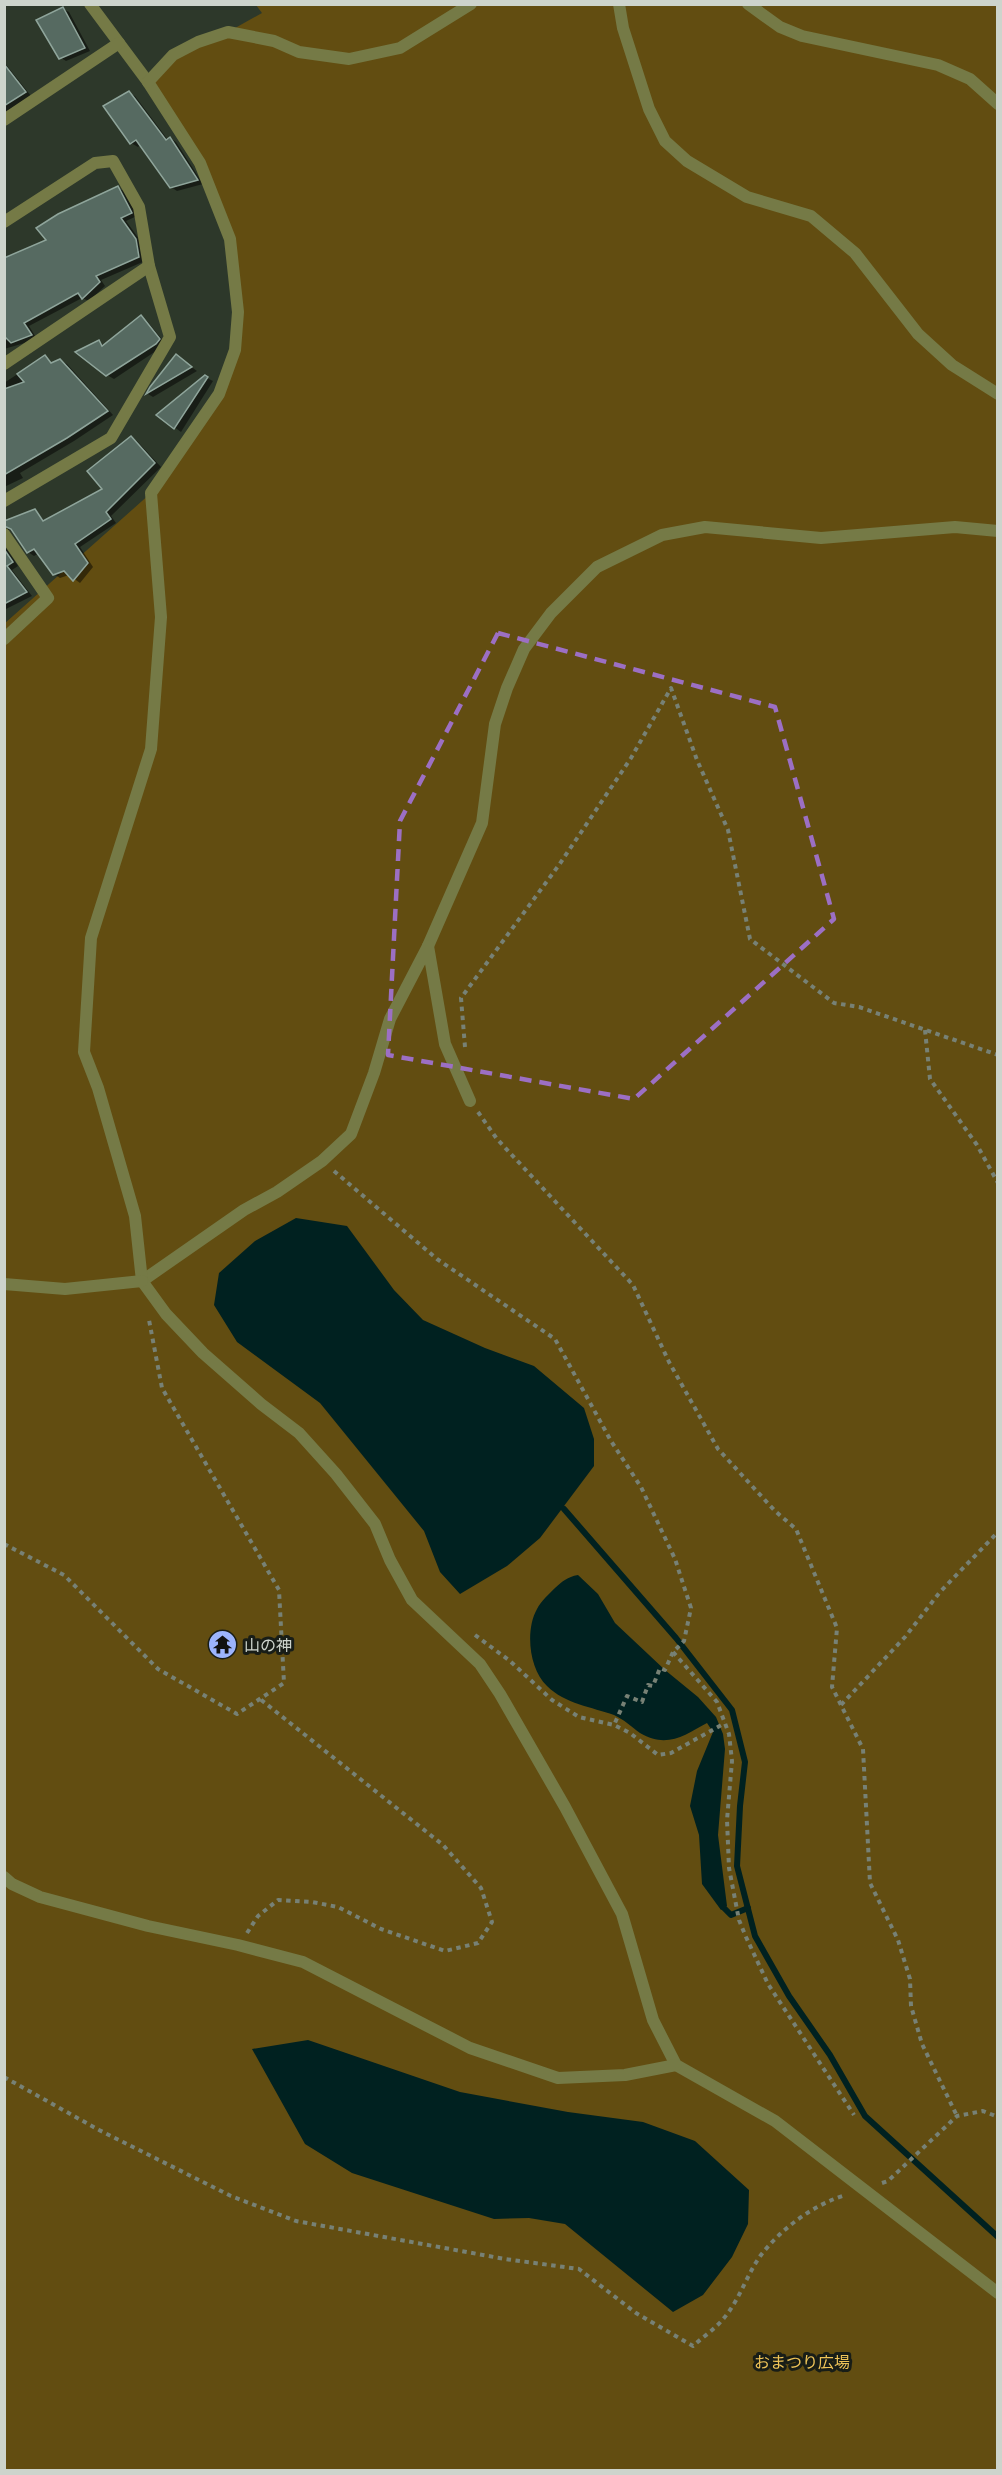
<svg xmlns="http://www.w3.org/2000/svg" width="1002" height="2475" font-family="'IBM Plex Sans','Noto Sans JP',sans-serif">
	<rect width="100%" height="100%" fill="#2d382a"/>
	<path fill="#624d11" d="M256 5H997V2470H5L4 624 151 493 219 394 238 312 221 213 148 82 173 55 228 32 262 13Z"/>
	<g fill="#002120">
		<path d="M296 1218 347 1226 394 1290 423 1320 485 1348 534 1366 584 1408 594 1439V1466L540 1538 507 1566 460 1594 440 1572 424 1531 320 1403 237 1342 214 1305 219 1273 255 1241Z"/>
		<path d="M578 1575 598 1594 615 1623 665 1670 698 1697 716 1717 723 1734 725 1749 718 1835 727 1906 721 1910 702 1884 699 1835 690 1806 697 1771 713 1732 707 1723C685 1735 667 1749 640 1733 632 1727 623 1719 614 1715 592 1707 565 1704 547 1686 529 1669 525 1630 537 1609 541 1601 549 1594 555 1588 563 1581 567 1577 578 1575Z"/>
		<path d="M308 2040 460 2092 568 2112 643 2122 695 2141 749 2190 748 2224 732 2257 703 2295 673 2312 565 2224 529 2218 494 2219 352 2173 305 2144 252 2049Z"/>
	</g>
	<g fill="#0007">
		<path d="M63 9 69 12 90 51 66 61 60 57Z"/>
		<path d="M4 62 31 96 4 113Z"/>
		<path d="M129 93 135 96 168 140 170 138 176 142 203 184 177 191 171 187 141 144 138 147 131 143 105 107Z"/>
		<path d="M117 188 124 191 137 216 126 221 142 243 145 261 101 280 105 286 89 301 82 298 29 326 37 339 35 340 4 349V260L49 241Z"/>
		<path d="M141 317 147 321 165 343 162 347 114 379 107 375 99 342 104 345Z"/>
		<path d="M45 356 53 364 60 360 67 364 113 415 74 441 20 473 23 478 4 487V383Z"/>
		<path d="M182 360 197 371 153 397 148 394 152 388Z"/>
		<path d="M205 377 213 381 181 432 158 415Z"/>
		<path d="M131 437 137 441 161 467 111 516 116 523 80 547 93 567 80 583 69 575 60 578 54 574 39 553 34 556 28 552 12 528 4 532V522L35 511 46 522 104 489Z"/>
		<path d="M4 545 18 566 12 570 32 596 4 610Z"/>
	</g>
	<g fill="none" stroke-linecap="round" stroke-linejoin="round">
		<g stroke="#002120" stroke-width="6">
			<path d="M564 1509 676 1638 732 1710 745 1762 740 1806 737 1866 755 1936 789 1996 830 2055 865 2116 998 2237"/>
			<path d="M724 1908 731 1915 748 1908"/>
		</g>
	</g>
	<g fill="#566a61" stroke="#8fa59b" stroke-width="1.5">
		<path d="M63 7 85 48 59 59 36 20Z"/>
		<path d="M4 64 26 92 4 106Z"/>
		<path d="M129 91 166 140 170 137 198 180 170 188 136 140 130 144 103 106Z"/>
		<path d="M118 186 132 213 121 218 136 239 139 257 96 276 100 282 82 299 78 293 24 323 32 335 11 343 4 336V258L46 240 36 228 58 214Z"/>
		<path d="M141 315 160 339 156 344 106 376 75 352 99 340 102 346Z"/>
		<path d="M176 354 192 367 146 394 150 387Z"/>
		<path d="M45 355 51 363 60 359 108 411 67 438 4 475V389L24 382 17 374Z"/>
		<path d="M205 375 208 377 174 429 156 415Z"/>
		<path d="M131 436 155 463 106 512 111 519 75 544 88 563 73 581 64 571 53 575 34 549 27 553 11 529 4 526V521L35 509 43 521 102 489 87 471Z"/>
		<path d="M4 549 13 562 7 566 27 592 4 604Z"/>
	</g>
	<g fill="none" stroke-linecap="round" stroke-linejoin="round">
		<g stroke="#778175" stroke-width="4" stroke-dasharray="4.5 4.5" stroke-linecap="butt">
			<path d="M925 1030 930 1079 977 1145 998 1183"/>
			<path d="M465 1047 461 998 559 865 631 758 671 688 697 760 728 830 750 939 834 1003 859 1007 998 1055"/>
			<path d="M478 1112 497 1139 633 1285 669 1362 718 1449 775 1511 796 1529 837 1628 832 1687 863 1749 870 1883 898 1940 910 1979 911 2006 922 2044 957 2116"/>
			<path d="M334 1171 437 1259 555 1339 611 1441 641 1487 675 1559 691 1608 684 1641 673 1652 665 1670 660 1668 653 1686 648 1685 642 1702 627 1696 614 1725"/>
			<path d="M4 1544 64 1575 158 1669 237 1714 284 1683 279 1590 162 1388 149 1320"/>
			<path d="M475 1635 510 1661 552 1700 579 1717 614 1725 630 1733 658 1755 671 1753 725 1723"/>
			<path d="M673 1652 717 1702 729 1734 732 1761 727 1820 729 1868 739 1920 746 1937 768 1984 854 2115"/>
			<path d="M841 1705 905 1637 940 1592 998 1532"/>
			<path d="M247 1933 258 1916 278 1900 312 1902 338 1907 381 1929 445 1951 478 1943 492 1922 481 1888 443 1845 260 1699"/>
			<path d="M4 2077 99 2130 231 2196 296 2221 505 2259 579 2269 636 2313 693 2346C703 2337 715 2329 724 2318 740 2299 747 2274 761 2255 781 2229 814 2204 846 2195"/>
			<path d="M882 2183 888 2181 957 2116 983 2111 998 2117"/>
		</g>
		<g stroke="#757a46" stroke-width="12">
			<path d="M619 4 623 28 649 109 665 141 687 161 747 197 811 216 855 253 918 334 952 365 998 394"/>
			<path d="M748 4 780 27 802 36 938 65 970 79 998 104"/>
			<path d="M428 946 482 823 495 724 507 688 524 649 551 613 597 567 662 535 705 527 821 538 955 527 998 531"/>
			<path d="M142 1281 244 1210 277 1192 322 1161 351 1134 374 1073 390 1019 428 946 445 1044 470 1101"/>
		</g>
		<g stroke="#757a46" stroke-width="12">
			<path d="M90 4 148 82 200 163 230 239 238 312 235 350 219 394 151 493 161 617 151 749 91 938 84 1052 98 1088 135 1216 142 1281 166 1314 203 1353 261 1404 299 1433 336 1474 375 1524 390 1560 412 1600 480 1664 500 1694 565 1807 622 1914 653 2020 676 2065 775 2121 998 2293"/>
			<path d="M148 82 173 55 198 42 228 32 274 41 299 52 349 59 400 48 471 4"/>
			<path d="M4 222 95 163 113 161 139 207 149 266 170 337 111 438 4 501"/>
			<path d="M4 364 149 266"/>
			<path d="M4 534 48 598 4 639"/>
			<path d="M4 1284 65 1289 142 1281"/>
			<path d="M4 1877 12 1884 40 1897 148 1926 238 1945 303 1962 470 2048 558 2078 625 2075 676 2065"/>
		</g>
		<path stroke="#757a46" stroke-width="12" d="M4 120 119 43"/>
	</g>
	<path fill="none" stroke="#9c6fc4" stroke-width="4.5" stroke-dasharray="12 8" stroke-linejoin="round" d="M498 633 775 707 834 919 634 1099 388 1055 400 821Z"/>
	<defs>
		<symbol id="temple-disc" viewBox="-11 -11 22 22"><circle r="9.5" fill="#9cb4fd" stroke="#181d17"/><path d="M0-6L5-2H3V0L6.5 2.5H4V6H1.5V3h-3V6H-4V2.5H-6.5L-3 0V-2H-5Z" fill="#111"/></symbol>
	</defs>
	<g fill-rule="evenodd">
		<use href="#temple-disc" x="206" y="1628" width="33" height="33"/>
	</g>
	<g text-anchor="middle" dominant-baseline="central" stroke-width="6" stroke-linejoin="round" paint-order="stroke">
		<g font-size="16" fill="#cdd4cc" stroke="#181d17" text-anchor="start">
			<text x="244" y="1645">山の神</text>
		</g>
		<g font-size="16" fill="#efc458" stroke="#181d17">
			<text x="802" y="2362">おまつり広場</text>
		</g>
	</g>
	<rect width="1002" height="2475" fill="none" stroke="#cdd4cc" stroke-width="12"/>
</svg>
